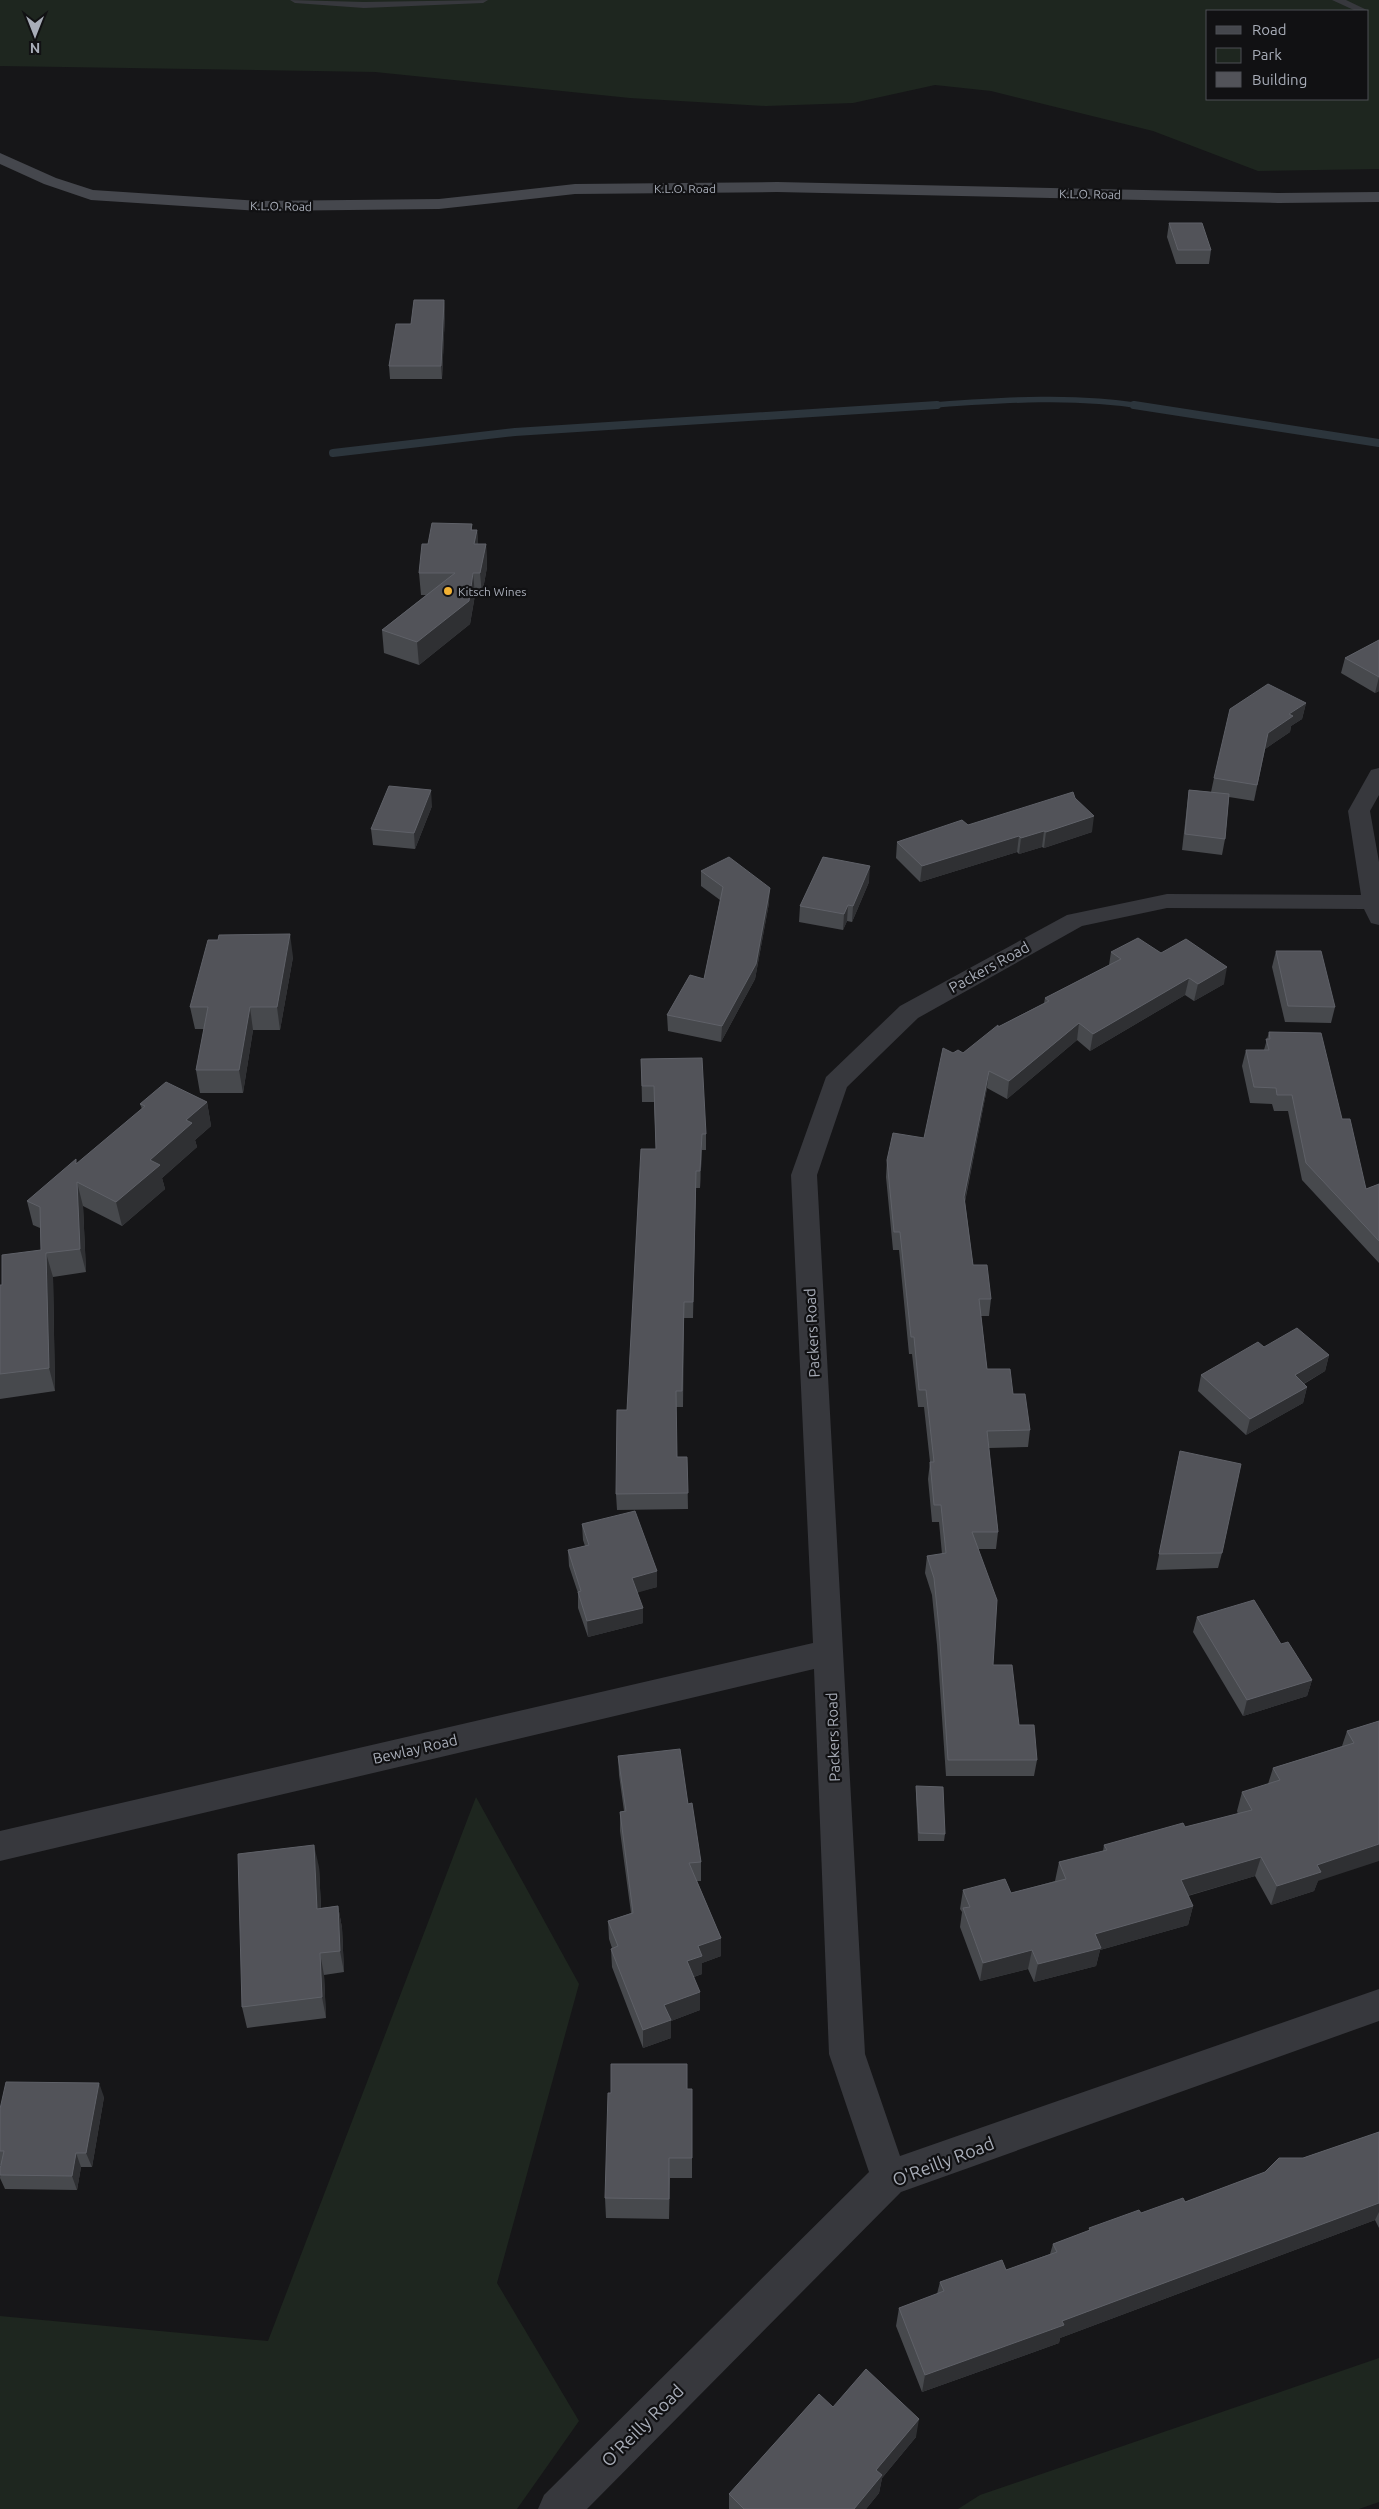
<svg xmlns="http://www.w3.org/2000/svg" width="1379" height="2509" font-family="Ubuntu,sans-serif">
	<rect width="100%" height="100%" fill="#161618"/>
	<g fill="#1e261f" fill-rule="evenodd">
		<path d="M0 0H1379V169L1258 171 1153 131 991 91 935 85 853 103 766 106 630 98 375 72 0 66ZM1208 11H1368V99H1208Z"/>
		<path d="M476 1797 579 1984 497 2283 579 2421 517 2509H0V2316L268 2341Z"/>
		<path d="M1379 2358V2502L1359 2509H958L980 2495Z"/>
	</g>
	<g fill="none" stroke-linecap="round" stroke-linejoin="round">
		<path stroke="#2c353c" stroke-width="5.5" d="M918 406C992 401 1069 394 1142 406"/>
		<g stroke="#2c353c" stroke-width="8">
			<path d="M1134 405 1379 443"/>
			<path d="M333 453 515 432 937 405"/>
		</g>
		<g fill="#37383d" fill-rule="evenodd">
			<path d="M290 0 364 2 488 0 483 3 364 8 295 3Z"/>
			<path d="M1332 0H1346L1369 11H1356Z"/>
		</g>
		<path fill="#37383d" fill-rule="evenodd" d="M1379 768V795L1370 811 1379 862V925L1371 923 1364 909 1167 908 1082 926 918 1018 847 1087 817 1175 865 2054 900 2156 1379 1989V2021L901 2192 587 2509H538L544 2495 869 2172 829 2054 814 1669 0 1861V1831L813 1643 791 1175 826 1077 900 1006 1067 915 1167 894 1361 895 1348 811 1371 770Z"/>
		<path fill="#45474d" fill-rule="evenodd" d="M0 153 56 178 93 190 260 201 439 199 575 184 777 182 1278 193 1379 192V202L1278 203 777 192 575 194 439 209 260 211 91 200 44 184 0 164Z"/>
	</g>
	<g fill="#47494d">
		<path d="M1169 223 1211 250 1209 264H1176L1167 237Z"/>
		<path d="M444 300 445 313 442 379H390L389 366 411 324Z"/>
		<path d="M472 524V530H477L478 544H486L487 567 482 595H475L470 624 419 665 384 653 382 630 426 595H421L419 573 428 544Z"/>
		<path d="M1379 640V691L1375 693 1341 673 1345 658Z"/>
		<path d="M1306 703 1302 719 1291 726 1290 732 1265 749 1254 801 1229 797 1225 839 1222 855 1182 850 1187 806 1189 790 1211 792 1214 778Z"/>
		<path d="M1075 798 1092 832 1044 848 1042 847 1019 854 1017 852 920 882 896 858 897 842 968 825Z"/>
		<path d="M432 806 415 849 373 845 371 829Z"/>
		<path d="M701 871 769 903 755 979 721 1042 668 1031 667 1015 704 979 720 900 701 886Z"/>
		<path d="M869 882 852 922 847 921 843 930 799 922 800 906Z"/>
		<path d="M1276 951 1335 1007 1331 1023 1285 1022 1272 967Z"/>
		<path d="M1111 952 1161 953 1224 984 1194 1001 1185 995 1090 1051 1077 1040 1007 1099 987 1088 965 1202 973 1265 991 1299 989 1316H981L987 1369 1013 1394 1030 1430 1028 1447 989 1448 998 1532 996 1549H978L993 1665 1019 1725 1037 1760 1034 1776H946L937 1645 932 1595 925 1573 927 1556 942 1554 939 1522H932L928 1479 930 1462 924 1407H918L912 1354H909L899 1250H893L886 1177 887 1160 924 1138 953 1053H963L998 1027 1044 1003 1045 998 1109 965Z"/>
		<path d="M293 957 280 1030H253L243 1093H200L196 1070 204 1029H195L190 1007Z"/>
		<path d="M1269 1032 1342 1119 1366 1189 1379 1184V1263L1302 1180 1288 1111H1274L1272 1104 1250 1103 1242 1066 1246 1050H1264Z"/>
		<path d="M641 1059 706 1134V1150H702L700 1188H696L693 1318H684L683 1407H676L677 1457H687L688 1509 617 1510 616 1494 627 1410 656 1149 654 1102H642Z"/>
		<path d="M207 1102 211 1126 195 1140 197 1147 162 1178 165 1189 122 1226 83 1206 86 1272 53 1277 55 1391 0 1399V1285H2L41 1250 40 1228 33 1225 27 1201 77 1164 142 1109 140 1104Z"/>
		<path d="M1264 1347 1329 1355 1325 1371 1304 1384 1307 1387 1303 1403 1246 1435 1198 1391 1201 1375Z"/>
		<path d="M1180 1451 1222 1553 1218 1568 1156 1570Z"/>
		<path d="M582 1524 657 1587 637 1592 643 1623 588 1637 578 1608V1593L569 1566 568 1550 585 1546 583 1540Z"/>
		<path d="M1197 1617 1281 1644 1312 1680 1307 1696 1243 1716 1193 1632Z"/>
		<path d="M1379 1721 1314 1891 1271 1905 1255 1876 1188 1896 1193 1906 1188 1925 1100 1950 1096 1966 1034 1982 1028 1969 980 1981 960 1927 962 1912 960 1909 963 1890 1011 1893 1055 1881 1059 1862 1103 1851 1104 1845 1185 1827 1238 1814 1237 1811 1242 1792 1268 1784 1273 1768 1342 1746 1347 1731Z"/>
		<path d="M618 1756 688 1804 701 1862V1881H697L721 1938V1956L702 1963V1974L694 1977 700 2010 671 2021V2038L643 2048 612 1967 611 1949 612 1948 609 1939 608 1921 631 1913 620 1831V1812L624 1811 619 1775Z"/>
		<path d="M916 1786 945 1834 944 1841H918L916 1794Z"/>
		<path d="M319 1867 321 1908 338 1906 342 1928 344 1972 324 1975 326 2018 247 2028 242 2007Z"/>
		<path d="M687 2089H692V2178H670L669 2219 606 2218 605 2198Z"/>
		<path d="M104 2097 92 2167H81L77 2190 5 2189 0 2178 1 2165H0V2109Z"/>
		<path d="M1379 2132V2228L1375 2220 1060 2338 1059 2343 922 2392 896 2326 899 2308 937 2294 940 2282 1006 2270 1050 2254 1053 2244 1089 2231V2228L1185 2202 1303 2158Z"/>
		<path d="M833 2407 916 2437 882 2478 879 2493 866 2509H729V2494Z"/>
	</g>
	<g fill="#2f3033">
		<path d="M444 300 445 313 442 379 441 366Z"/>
		<path d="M477 530 479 553 474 544Z"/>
		<path d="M486 544 487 567 482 595 480 573Z"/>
		<path d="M473 573 475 595 470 624 419 665 417 642Z"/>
		<path d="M1379 677V691L1375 693Z"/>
		<path d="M1306 703 1302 719 1291 726 1290 732 1265 749 1254 801 1268 733 1289 714Z"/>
		<path d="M431 790 432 806 415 849 414 833Z"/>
		<path d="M1094 816 1092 832 1044 848 1046 832Z"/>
		<path d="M1044 831 1042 847 1019 854 1021 838Z"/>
		<path d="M1019 836 1017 852 920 882 922 866Z"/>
		<path d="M870 866 869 882 852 922 853 906Z"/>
		<path d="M770 888 769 903 755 979 721 1042 722 1026Z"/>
		<path d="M848 905 847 921 843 930 844 914Z"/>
		<path d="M290 934 293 957 280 1030 277 1007Z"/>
		<path d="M1227 967 1224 984 1194 1001 1198 984Z"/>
		<path d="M1189 978 1185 995 1090 1051 1093 1034Z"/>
		<path d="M250 1007 253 1030 243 1093 239 1070Z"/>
		<path d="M1079 1023 1077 1040 1007 1099 1009 1081Z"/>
		<path d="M989 1071 987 1088 962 1215 964 1197Z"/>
		<path d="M207 1102 211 1126 195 1140 197 1147 162 1178 165 1189 122 1226 116 1202 150 1160 186 1120Z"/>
		<path d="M702 1134V1150L700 1188V1171Z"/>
		<path d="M77 1182 83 1206 86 1272 80 1249Z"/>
		<path d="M46 1253 53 1277 55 1391 49 1368Z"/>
		<path d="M1329 1355 1325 1371 1291 1391 1295 1375Z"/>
		<path d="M1307 1387 1303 1403 1246 1435 1250 1419Z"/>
		<path d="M657 1571V1587L633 1594 632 1578Z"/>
		<path d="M643 1608V1623L588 1637 587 1621Z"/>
		<path d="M1312 1680 1307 1696 1243 1716 1247 1700Z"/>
		<path d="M1379 1844V1861L1318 1881 1314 1891 1271 1905 1277 1886 1317 1865Z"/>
		<path d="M314 1845 319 1867 322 1931 317 1909Z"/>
		<path d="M1261 1857 1255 1876 1176 1899 1181 1880Z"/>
		<path d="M338 1906 342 1928 344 1972 340 1951Z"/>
		<path d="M1193 1906 1188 1925 1100 1950 1096 1966 1034 1982 1038 1964 1095 1934Z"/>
		<path d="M721 1938V1956L702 1963V1974L687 1979V1961L698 1946Z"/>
		<path d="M1032 1950 1028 1969 980 1981 983 1963Z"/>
		<path d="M320 1953 324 1975 326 2018 322 1997Z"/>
		<path d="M700 1992V2010L671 2021V2038L643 2048V2030L664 2005Z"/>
		<path d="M99 2083 104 2097 92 2167 86 2153Z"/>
		<path d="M76 2153 81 2167 77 2190 72 2176Z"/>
		<path d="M1379 2203V2212L1375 2220 1060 2338 1059 2343 922 2392 925 2375 1062 2321Z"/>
		<path d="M919 2419 916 2437 882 2478 879 2493 866 2509H854L876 2470Z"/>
	</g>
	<g fill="#525359" stroke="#5f6168">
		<path d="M1169 223H1202L1211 250H1178Z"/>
		<path d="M414 300H444L441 366H389L396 324H411Z"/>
		<path d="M432 523 472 524 471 530H477L474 544H486L480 573H473L469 601 417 642 382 630 455 573H419L422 544H428Z"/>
		<path d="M1379 640V677L1345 658Z"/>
		<path d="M1268 684 1306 703 1289 714 1293 716 1268 733 1257 785 1214 778 1230 709Z"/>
		<path d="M389 786 431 790 414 833 371 829Z"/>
		<path d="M1189 790 1229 794 1225 839 1185 834Z"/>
		<path d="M1073 792 1075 798 1094 816 1046 832 1044 831 1021 838 1019 836 922 866 897 842 962 820 968 825Z"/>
		<path d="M729 857 770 888 756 964 722 1026 667 1015 690 975 704 979 723 887 701 871Z"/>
		<path d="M823 857 870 866 853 906 848 905 844 914 800 906Z"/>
		<path d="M290 934 277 1007H250L239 1070H196L208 1007H190L208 940H218L219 935Z"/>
		<path d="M1138 938 1161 953 1186 939 1227 967 1198 984 1189 978 1093 1034 1079 1023 1009 1081 989 1071 964 1197 973 1265H987L991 1299H979L987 1369H1010L1013 1394H1025L1030 1430 987 1431 998 1532H972L997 1600 993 1665H1012L1019 1725H1034L1037 1760H948L939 1628 934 1578 927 1556 946 1553 941 1505H934L930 1462H934L926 1390H919L914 1337H911L900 1232H894L887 1160 893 1133 924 1138 943 1048 953 1053 958 1050 963 1053 998 1025V1027L1049 1001 1045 998 1121 959 1111 952Z"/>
		<path d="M1276 951H1321L1335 1007 1288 1006Z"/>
		<path d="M1269 1032 1321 1033 1342 1119H1350L1366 1189 1379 1184V1241L1306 1163 1292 1095H1277L1276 1088 1254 1087 1246 1050H1269L1266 1039H1270Z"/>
		<path d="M702 1058 706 1134H702L700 1171H696L693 1302H684L682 1391H676L677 1457H687L688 1493 616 1494 617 1410H627L641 1149H656L654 1086H642L641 1059Z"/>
		<path d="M166 1082 207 1102 186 1120 192 1123 150 1160 160 1165 116 1202 77 1182 80 1249 46 1253 49 1368 0 1374V1285H2V1255L41 1250 40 1207 27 1201 76 1159V1164L145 1106 140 1104Z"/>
		<path d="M1297 1328 1329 1355 1295 1375 1307 1387 1250 1419 1201 1375 1258 1342 1264 1347Z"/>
		<path d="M1180 1451 1241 1464 1222 1553 1159 1554Z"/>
		<path d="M635 1511 657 1571 632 1578 643 1608 587 1621 578 1592 581 1591 568 1550 589 1545 582 1524Z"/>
		<path d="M1254 1600 1281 1644 1288 1642 1312 1680 1247 1700 1197 1617Z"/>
		<path d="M1379 1721V1844L1317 1865 1321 1872 1277 1886 1261 1857 1181 1880 1193 1906 1095 1934 1101 1948 1038 1964 1032 1950 983 1963 963 1908 970 1907 963 1890 1005 1879 1011 1893 1066 1879 1059 1862 1107 1850 1104 1845 1183 1823 1185 1827 1252 1810 1242 1792 1280 1780 1273 1768 1354 1743 1347 1731Z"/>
		<path d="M680 1749 688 1804 692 1803 701 1862 689 1863 721 1938 698 1946 702 1956 687 1961 700 1992 664 2005 671 2020 643 2030 611 1949 618 1946 608 1921 633 1913 620 1812 626 1811 618 1756Z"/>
		<path d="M916 1786 943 1787 945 1834 919 1833Z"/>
		<path d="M314 1845 317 1909 338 1906 340 1951 320 1953 322 1997 242 2007 238 1854Z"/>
		<path d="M611 2064H687V2089H692V2158H669V2199L605 2198 608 2093H611Z"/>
		<path d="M6 2082 99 2083 86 2153H76L72 2176 0 2175V2169L4 2151H0V2109Z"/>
		<path d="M1379 2132V2203L1062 2321 1064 2325 925 2375 899 2308 944 2291 940 2282 1002 2260 1006 2270 1057 2252 1053 2244 1090 2230 1089 2228 1139 2210 1141 2213 1183 2198 1185 2202 1265 2172 1279 2158H1303Z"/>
		<path d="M866 2369 919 2419 876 2470 882 2475 854 2509H744L729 2494 819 2394 833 2407Z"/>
	</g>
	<circle fill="#f2b134" stroke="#111113" stroke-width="2" cx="448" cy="591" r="5"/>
	<g text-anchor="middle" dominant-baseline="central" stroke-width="4.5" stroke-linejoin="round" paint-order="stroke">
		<g font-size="12" fill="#a8adb8" stroke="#111113">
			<text x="685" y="188">K.L.O. Road</text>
			<text transform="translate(1090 194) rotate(1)">K.L.O. Road</text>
			<text transform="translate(281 206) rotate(1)">K.L.O. Road</text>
		</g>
		<g font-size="12" fill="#a8adb8" stroke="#111113" text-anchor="start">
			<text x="458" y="591">Kitsch Wines</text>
		</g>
		<g font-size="15" fill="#a8adb8" stroke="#111113">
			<text transform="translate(989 967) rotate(-29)">Packers Road</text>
			<text transform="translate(812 1333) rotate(-93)">Packers Road</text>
			<text transform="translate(833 1737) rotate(-92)">Packers Road</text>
			<text transform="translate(415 1749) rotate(-13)">Bewlay Road</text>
		</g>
		<g font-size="18" fill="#a8adb8" stroke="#111113">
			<text transform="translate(943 2161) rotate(-21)">O'Reilly Road</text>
			<text transform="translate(642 2425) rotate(-45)">O'Reilly Road</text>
		</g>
	</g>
	<rect x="1206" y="10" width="162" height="90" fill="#111113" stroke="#4d4f55"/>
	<rect x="1216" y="26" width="25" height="8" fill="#45474d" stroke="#4d4f55"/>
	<text x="1252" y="35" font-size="15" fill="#a8adb8">Road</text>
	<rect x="1216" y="48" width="25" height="15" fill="#1e261f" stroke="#4d4f55"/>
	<text x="1252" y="60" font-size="15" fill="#a8adb8">Park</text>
	<rect x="1216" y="72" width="25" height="15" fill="#525359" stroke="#4d4f55"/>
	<text x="1252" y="85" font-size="15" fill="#a8adb8">Building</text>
	<g transform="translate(35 35) rotate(180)" stroke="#111113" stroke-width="4" paint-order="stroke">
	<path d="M0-4L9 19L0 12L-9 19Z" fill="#a8adb8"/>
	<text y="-8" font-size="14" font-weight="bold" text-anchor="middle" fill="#a8adb8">N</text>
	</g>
</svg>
